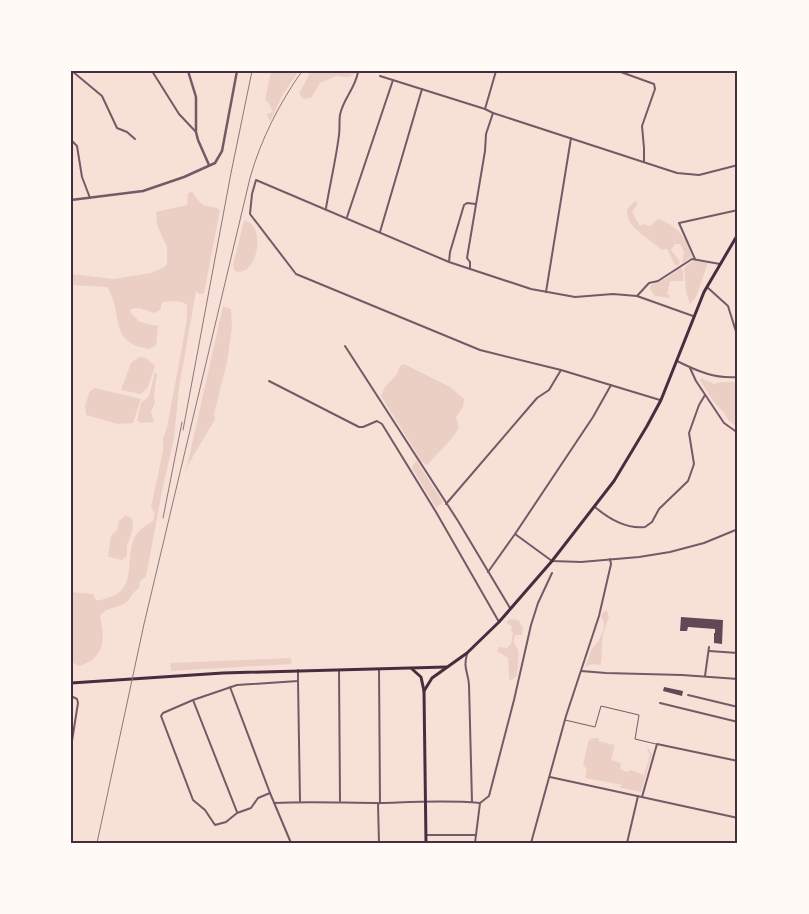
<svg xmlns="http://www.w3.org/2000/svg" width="809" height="914" font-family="Barlow,sans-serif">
	<rect width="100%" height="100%" fill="#f7e1d7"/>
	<g fill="#ebcfc5">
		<path d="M271 71H299L283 94 270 122 267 114 273 112 268 102 265 100Z"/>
		<path d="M311 71H354L355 73C348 80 345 76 336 76L320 83 311 98 304 99 299 94Z"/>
		<path d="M192 192C204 207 199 204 217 208L220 210 204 293 200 294 196 291 179 388 174 439 163 486 146 577 140 581 139 588C131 593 131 599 125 603 115 610 109 605 100 616 103 628 106 649 94 658 91 662 84 664 80 666L76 665 71 660V592L93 594 96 600C102 601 105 598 110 597 137 589 125 558 134 539 138 530 145 526 153 521L155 514 151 507 163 451V438L167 428 187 319V305C182 300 171 301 163 302L161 305V309L155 313 139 308 131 309 130 312 140 322 158 326 156 345 149 349C107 343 124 312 107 287L71 285V274L114 279 151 273 164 267 167 264V247L157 225 156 212 187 205 188 193Z"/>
		<path d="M635 201 638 203 632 212 640 226 644 224 650 226 658 219C677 225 687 238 692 257L682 263 684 252 680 244H675L671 250 679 260 680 263 677 266 675 265 667 249 662 250C653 241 625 227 627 211 628 207 632 204 635 201Z"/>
		<path d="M244 221C267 222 258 279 235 271L233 265Z"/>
		<path d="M695 261 708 263 696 297 690 304 686 292 684 268 691 262Z"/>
		<path d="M680 268 683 270V281H670L667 294 670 295 669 298 655 296 650 289 651 285 667 278Z"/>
		<path d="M223 306 231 309 232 327 227 362 214 414 215 419 188 465 185 475Z"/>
		<path d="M139 357 146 358 155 366 148 387 141 394 121 390 131 363Z"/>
		<path d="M404 364 450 387 464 399 463 407 456 417 459 427 454 436 427 465 422 462 381 396 385 387 397 374 400 366Z"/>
		<path d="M155 372 157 374 154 395 155 403 151 412 154 422 141 423 137 421 141 403 149 396Z"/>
		<path d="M701 378 714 384 721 382H738V428L728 420 725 414 713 401 700 380Z"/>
		<path d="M95 388 141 399 133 423 118 424 86 415 85 405 90 391Z"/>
		<path d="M416 460 443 502 436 508 412 468Z"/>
		<path d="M126 515 132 518 133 528 127 546V556L122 560 110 557H108L111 536 117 530 119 521Z"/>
		<path d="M604 611H607L609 617C603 630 601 644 602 657L601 660V665L592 664 585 667 592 648 598 642 603 631 604 623 601 616Z"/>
		<path d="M510 619 518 620 523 627 522 635H515C512 645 515 643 518 650 520 656 517 669 517 675L511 681 509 678 508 658 497 651 499 647 507 648 511 644 513 633 511 631 512 627 506 622Z"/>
		<path d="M290 658 292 661 291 664 171 671 170 663Z"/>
		<path d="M595 738H599V741L615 745 611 760 621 763 620 769 627 772 631 770 644 775 650 755 647 749 648 748 652 754 641 792 621 788 619 787 623 785 585 778 587 770 583 764 589 740Z"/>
	</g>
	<g fill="#644757">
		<path d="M681 617 723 620 722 644 714 643V633H715V629L688 627 687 631H680Z"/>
		<path d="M664 687 683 691 682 696 663 691Z"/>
	</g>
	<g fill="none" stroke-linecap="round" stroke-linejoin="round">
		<path stroke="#755966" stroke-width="1" d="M565 720 595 727 601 706 639 715 635 739 656 744"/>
		<g stroke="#755966" stroke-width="2">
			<path d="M72 71 102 96 117 128 127 132 135 139"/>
			<path d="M152 71 179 114 196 132"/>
			<path d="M618 71 654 84 655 89 642 126 644 148V162"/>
			<path d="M380 76 485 109 493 113 677 173 699 175 738 165"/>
			<path d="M485 109 496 71"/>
			<path d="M71 140 77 146 82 177 90 198"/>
			<path d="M326 208C330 184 336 159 339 135 340 128 339 121 340 115 343 99 355 89 358 72"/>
			<path d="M347 217 393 80"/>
			<path d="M380 232 422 89"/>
			<path d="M695 259 679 223 738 210"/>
			<path d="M449 262 450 252 464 205 467 203 476 204"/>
			<path d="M470 269V262L467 258 485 151 486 134 493 113"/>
			<path d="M707 287 728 306 738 338"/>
			<path d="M546 292 571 138"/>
			<path d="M637 296 649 283 658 281 692 259 720 264"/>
			<path d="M345 346 458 521 510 608"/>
			<path d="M677 361C697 371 715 379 738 377"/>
			<path d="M690 368 696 381 724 423 738 433"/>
			<path d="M269 381 359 427H363L377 421 382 424 436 512 499 622"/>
			<path d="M660 400 561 370 480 350 296 274 250 214 252 194 256 180 449 262 531 289 575 297 613 294 637 296 693 316"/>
			<path d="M446 504 537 398 549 390 561 370"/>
			<path d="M595 507C609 519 627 529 645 527L652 522 659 509 688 481 694 464 689 433 699 405 705 395"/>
			<path d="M515 534 552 561 581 562 639 557 670 552 704 543 738 529"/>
			<path d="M488 572 515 534 593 417 611 385"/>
			<path d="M709 651 738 653"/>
			<path d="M467 654C463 669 468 671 469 685L472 802"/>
			<path d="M339 671 340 801"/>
			<path d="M581 671 606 673 682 675 738 679"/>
			<path d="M705 676 709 647"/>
			<path d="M298 681 300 801"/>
			<path d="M230 687 270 793 291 843"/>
			<path d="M688 695 738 707"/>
			<path d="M71 696 77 699 78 703 71 747"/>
			<path d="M193 700 237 812"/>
			<path d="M660 703 738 722"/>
			<path d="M550 777 738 818"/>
			<path d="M270 793 258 798 251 808 237 813 226 822 215 825 205 810 193 800 161 716 163 713 193 700 237 685 298 681V670"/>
			<path d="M642 797 657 744 738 761"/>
			<path d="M274 803C310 801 345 803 381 803 414 802 447 800 480 803"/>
			<path d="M426 835H476"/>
			<path d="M325 843 377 842"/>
			<path d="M379 843 378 804 380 803 379 669"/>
			<path d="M475 843 480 803 489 796 514 700 531 625 538 603 552 573"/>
			<path d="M531 843 566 716 599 616 611 564 610 559"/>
			<path d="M627 843 638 796"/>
		</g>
		<g stroke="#755966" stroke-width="2.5">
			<path d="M188 71 196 97V132L198 140 209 165"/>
			<path d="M71 200 143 191 184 177 215 163 222 151 237 71"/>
		</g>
		<g stroke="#4a2c40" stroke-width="3">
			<path d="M412 669 421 677 424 691"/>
			<path d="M71 683 223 673 446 667"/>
			<path d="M426 843 424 691 432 678 467 653 499 622 552 561 614 481 647 426 661 400 704 292 738 234"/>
		</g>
		<g stroke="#8f747c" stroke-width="1">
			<path d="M183 430 231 173 252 71"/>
			<path d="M163 518 182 422"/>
			<path d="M97 843 144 624 250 178C261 139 279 104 302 71"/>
		</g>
	</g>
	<rect width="809" height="914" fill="none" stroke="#fffaf5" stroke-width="145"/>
	<rect x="72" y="72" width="664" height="770" fill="none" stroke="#4a2c40" stroke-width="2"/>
</svg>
